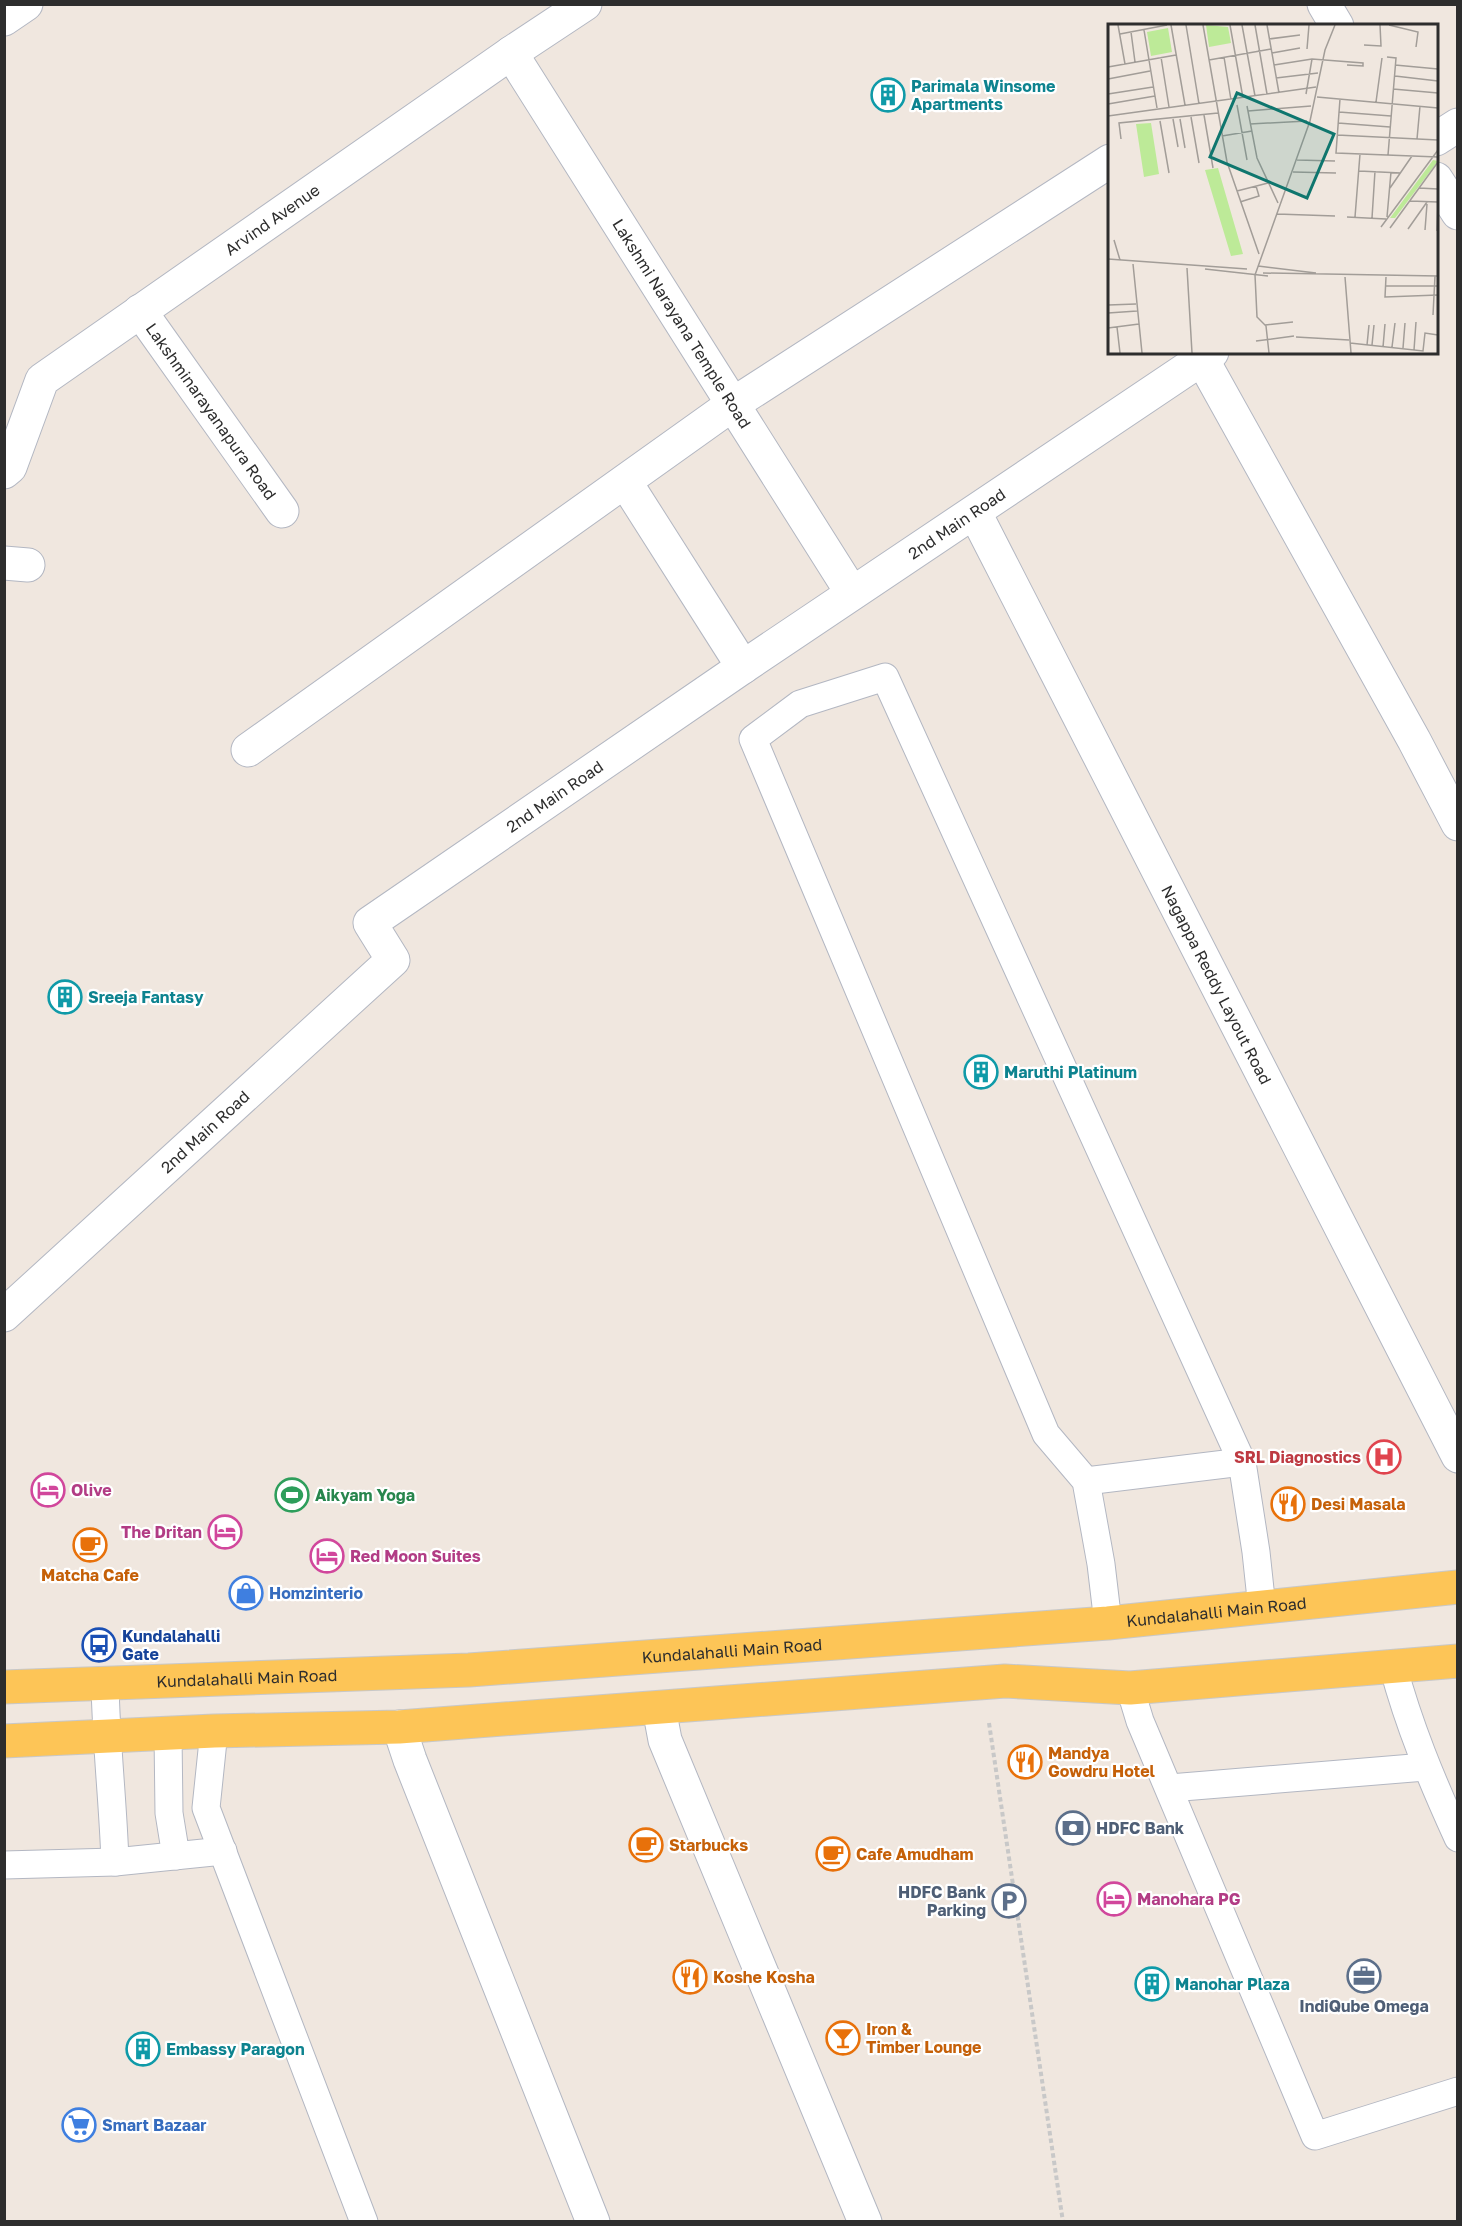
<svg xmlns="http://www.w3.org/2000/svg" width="1462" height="2226" font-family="'Golos Text',sans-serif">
	<rect width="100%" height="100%" fill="#f0e7df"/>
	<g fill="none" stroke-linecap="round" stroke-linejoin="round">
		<defs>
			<g id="service">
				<path d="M1086 1481 1242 1462"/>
				<path d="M1108 1623 1101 1564 1086 1481 1046 1434 753 739 800 704 885 677 1242 1462 1256 1552 1262 1608"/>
				<path d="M1393 1666C1409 1726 1432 1781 1458 1838"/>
				<path d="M105 1683C106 1743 113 1802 115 1862"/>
				<path d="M1130 1688 1140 1721 1315 2136 1458 2091"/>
				<path d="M214 1731 206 1808 364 2222"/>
				<path d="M168 1734 169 1813 176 1856"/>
				<path d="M1170 1788 1425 1767"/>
				<path d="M4 1865 115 1862 223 1851"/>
			</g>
			<g id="minor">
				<path d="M1324 4 1337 26"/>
				<path d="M4 19 26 4"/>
				<path id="s1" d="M511 53 852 593"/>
				<path d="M1436 139 1458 125"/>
				<path d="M1436 179 1458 213"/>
				<path id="s2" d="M140 311 282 511"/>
				<path d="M1202 359 1414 740 1458 824"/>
				<path d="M626 483 743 667"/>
				<path id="s3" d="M975 513 1458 1456"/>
				<path d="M4 563 28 565"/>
				<path d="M248 750 733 404 1110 161"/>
				<path id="s4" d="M4 1315 393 960 370 923 743 667 1212 352"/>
				<path d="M659 1708 665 1740 865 2222"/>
				<path d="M399 1727 410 1760 593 2222"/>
			</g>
			<g id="tertiary">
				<path id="s5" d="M4 472 10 467 42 380 511 53 585 4"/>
			</g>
			<g id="primary">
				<path id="s6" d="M4 1687 469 1670 1108 1623 1458 1587"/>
				<path d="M4 1741 214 1731 399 1727 1005 1681 1130 1688 1458 1661"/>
			</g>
		</defs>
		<use href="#service" stroke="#b3b7c2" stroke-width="29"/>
		<use href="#minor" stroke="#b3b7c2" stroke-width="35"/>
		<use href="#tertiary" stroke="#b3b7c2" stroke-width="35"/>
		<use href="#primary" stroke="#c8c8c8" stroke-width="35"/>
		<path stroke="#c8c8c8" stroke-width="4" stroke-dasharray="4.5 3" stroke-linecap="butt" d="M989 1723 1063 2222"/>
		<use href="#service" stroke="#fff" stroke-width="27"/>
		<use href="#minor" stroke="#fff" stroke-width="33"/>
		<use href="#tertiary" stroke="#fff" stroke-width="33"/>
		<use href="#primary" stroke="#fdc557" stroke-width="33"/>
	</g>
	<defs>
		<symbol id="building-ring" viewBox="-11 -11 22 22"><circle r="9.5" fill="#fff" stroke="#0f9aa8" stroke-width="1.5"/><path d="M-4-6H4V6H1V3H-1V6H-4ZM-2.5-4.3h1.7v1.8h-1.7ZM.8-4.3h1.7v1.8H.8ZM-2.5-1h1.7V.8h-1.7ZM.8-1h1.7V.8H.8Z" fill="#0f9aa8"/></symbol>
		<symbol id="hospital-ring" viewBox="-11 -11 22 22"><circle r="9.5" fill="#fff" stroke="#e0444e" stroke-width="1.5"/><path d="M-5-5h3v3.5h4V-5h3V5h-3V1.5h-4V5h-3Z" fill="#e0444e"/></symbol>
		<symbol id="hotel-ring" viewBox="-11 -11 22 22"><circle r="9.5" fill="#fff" stroke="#d1479c" stroke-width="1.5"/><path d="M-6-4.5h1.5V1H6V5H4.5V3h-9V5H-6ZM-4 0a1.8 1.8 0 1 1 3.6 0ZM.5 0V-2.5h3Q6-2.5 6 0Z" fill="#d1479c"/></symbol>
		<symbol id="stadium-ring" viewBox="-11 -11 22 22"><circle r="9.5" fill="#fff" stroke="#2e9e5b" stroke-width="1.5"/><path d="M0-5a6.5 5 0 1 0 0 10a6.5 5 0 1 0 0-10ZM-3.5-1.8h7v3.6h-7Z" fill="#2e9e5b"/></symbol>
		<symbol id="restaurant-ring" viewBox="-11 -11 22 22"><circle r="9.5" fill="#fff" stroke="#e8710a" stroke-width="1.5"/><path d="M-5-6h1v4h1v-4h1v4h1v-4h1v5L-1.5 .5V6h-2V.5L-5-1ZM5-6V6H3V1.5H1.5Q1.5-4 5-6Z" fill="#e8710a"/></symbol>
		<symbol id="cafe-ring" viewBox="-11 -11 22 22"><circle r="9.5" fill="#fff" stroke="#e8710a" stroke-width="1.5"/><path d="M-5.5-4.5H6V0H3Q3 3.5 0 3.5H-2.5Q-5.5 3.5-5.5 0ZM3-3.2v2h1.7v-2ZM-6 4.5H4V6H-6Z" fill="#e8710a"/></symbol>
		<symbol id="shop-ring" viewBox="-11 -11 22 22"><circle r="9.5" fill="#fff" stroke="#3f7fe0" stroke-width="1.5"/><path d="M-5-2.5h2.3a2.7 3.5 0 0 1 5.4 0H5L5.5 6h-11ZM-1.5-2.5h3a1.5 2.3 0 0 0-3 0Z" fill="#3f7fe0"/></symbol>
		<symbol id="bus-ring" viewBox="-11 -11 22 22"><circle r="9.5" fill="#fff" stroke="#1a4fb4" stroke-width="1.5"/><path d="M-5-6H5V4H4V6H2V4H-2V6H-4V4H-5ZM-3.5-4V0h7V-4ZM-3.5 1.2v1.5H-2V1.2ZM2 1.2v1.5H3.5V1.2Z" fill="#1a4fb4"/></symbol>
		<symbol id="bank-ring" viewBox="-11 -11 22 22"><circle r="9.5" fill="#fff" stroke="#5c6f8a" stroke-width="1.5"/><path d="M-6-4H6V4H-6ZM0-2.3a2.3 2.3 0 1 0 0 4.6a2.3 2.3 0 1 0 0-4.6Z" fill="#5c6f8a"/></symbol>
		<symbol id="parking-ring" viewBox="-11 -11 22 22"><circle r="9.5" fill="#fff" stroke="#5c6f8a" stroke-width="1.5"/><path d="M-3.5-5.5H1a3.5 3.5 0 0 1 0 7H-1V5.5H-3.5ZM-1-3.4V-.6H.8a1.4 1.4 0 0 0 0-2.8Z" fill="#5c6f8a"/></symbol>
		<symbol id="office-ring" viewBox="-11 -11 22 22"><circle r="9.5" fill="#fff" stroke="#5c6f8a" stroke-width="1.5"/><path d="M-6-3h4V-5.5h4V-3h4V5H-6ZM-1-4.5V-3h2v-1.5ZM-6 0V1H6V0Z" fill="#5c6f8a"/></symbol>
		<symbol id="bar-ring" viewBox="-11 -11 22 22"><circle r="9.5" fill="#fff" stroke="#e8710a" stroke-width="1.5"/><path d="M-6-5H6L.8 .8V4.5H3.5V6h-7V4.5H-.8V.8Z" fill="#e8710a"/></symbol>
		<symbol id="supermarket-ring" viewBox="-11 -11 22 22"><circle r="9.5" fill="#fff" stroke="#3f7fe0" stroke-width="1.5"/><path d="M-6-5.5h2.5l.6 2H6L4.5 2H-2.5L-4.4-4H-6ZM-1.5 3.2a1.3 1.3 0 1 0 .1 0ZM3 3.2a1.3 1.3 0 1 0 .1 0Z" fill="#3f7fe0"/></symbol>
	</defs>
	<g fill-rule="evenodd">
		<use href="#building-ring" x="869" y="76" width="38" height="38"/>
		<use href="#building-ring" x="46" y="978" width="38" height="38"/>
		<use href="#building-ring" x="962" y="1053" width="38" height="38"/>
		<use href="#hospital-ring" x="1365" y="1438" width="38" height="38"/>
		<use href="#hotel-ring" x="29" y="1471" width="38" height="38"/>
		<use href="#stadium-ring" x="273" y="1476" width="38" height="38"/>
		<use href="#restaurant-ring" x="1269" y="1485" width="38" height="38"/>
		<use href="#hotel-ring" x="206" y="1513" width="38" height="38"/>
		<use href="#cafe-ring" x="71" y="1526" width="38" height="38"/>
		<use href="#hotel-ring" x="308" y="1537" width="38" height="38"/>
		<use href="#shop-ring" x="227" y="1574" width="38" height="38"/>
		<use href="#bus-ring" x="80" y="1626" width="38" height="38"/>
		<use href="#restaurant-ring" x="1006" y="1743" width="38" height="38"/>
		<use href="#bank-ring" x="1054" y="1809" width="38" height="38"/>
		<use href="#cafe-ring" x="627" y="1826" width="38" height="38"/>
		<use href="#cafe-ring" x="814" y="1835" width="38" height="38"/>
		<use href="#hotel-ring" x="1095" y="1880" width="38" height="38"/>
		<use href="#parking-ring" x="990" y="1882" width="38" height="38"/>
		<use href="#office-ring" x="1345" y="1957" width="38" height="38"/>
		<use href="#restaurant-ring" x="671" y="1958" width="38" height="38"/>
		<use href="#building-ring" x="1133" y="1965" width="38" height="38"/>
		<use href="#bar-ring" x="824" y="2019" width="38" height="38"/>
		<use href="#building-ring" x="124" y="2030" width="38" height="38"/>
		<use href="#supermarket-ring" x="60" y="2106" width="38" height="38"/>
	</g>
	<g text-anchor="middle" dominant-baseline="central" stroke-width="4.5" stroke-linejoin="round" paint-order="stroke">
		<g font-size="16" font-weight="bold" fill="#0d838f" stroke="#fff" text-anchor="start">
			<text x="911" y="86">Parimala Winsome<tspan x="911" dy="18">Apartments</tspan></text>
			<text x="88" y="997">Sreeja Fantasy</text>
			<text x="1004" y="1072">Maruthi Platinum</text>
			<text x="1175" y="1984">Manohar Plaza</text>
			<text x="166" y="2049">Embassy Paragon</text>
		</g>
		<g font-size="16" fill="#2d2d2d" stroke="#fff">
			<text stroke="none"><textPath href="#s5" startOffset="381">Arvind Avenue</textPath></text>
			<text stroke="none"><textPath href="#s1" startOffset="320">Lakshmi Narayana Temple Road</textPath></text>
			<text stroke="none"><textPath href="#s2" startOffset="123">Lakshminarayanapura Road</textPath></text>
			<text stroke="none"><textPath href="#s4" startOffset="1280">2nd Main Road</textPath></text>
			<text stroke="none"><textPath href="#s4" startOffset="794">2nd Main Road</textPath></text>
			<text stroke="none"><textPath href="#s3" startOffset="530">Nagappa Reddy Layout Road</textPath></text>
			<text stroke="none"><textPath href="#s4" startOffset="272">2nd Main Road</textPath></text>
			<text stroke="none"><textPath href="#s6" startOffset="1215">Kundalahalli Main Road</textPath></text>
			<text stroke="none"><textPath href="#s6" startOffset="729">Kundalahalli Main Road</textPath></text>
			<text stroke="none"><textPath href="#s6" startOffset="243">Kundalahalli Main Road</textPath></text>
		</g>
		<g font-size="16" font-weight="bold" fill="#be3a42" stroke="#fff" text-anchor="end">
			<text x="1361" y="1457">SRL Diagnostics</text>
		</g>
		<g font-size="16" font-weight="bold" fill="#b23c85" stroke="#fff" text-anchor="start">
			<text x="71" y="1490">Olive</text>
			<text x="202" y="1532" text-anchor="end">The Dritan</text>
			<text x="350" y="1556">Red Moon Suites</text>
			<text x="1137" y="1899">Manohara PG</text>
		</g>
		<g font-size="16" font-weight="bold" fill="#27864d" stroke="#fff" text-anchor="start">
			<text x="315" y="1495">Aikyam Yoga</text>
		</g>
		<g font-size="16" font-weight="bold" fill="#c56008" stroke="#fff" text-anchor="start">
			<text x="1311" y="1504">Desi Masala</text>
			<text x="90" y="1575" text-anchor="middle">Matcha Cafe</text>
			<text x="1048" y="1753">Mandya<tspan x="1048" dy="18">Gowdru Hotel</tspan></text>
			<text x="669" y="1845">Starbucks</text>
			<text x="856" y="1854">Cafe Amudham</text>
			<text x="713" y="1977">Koshe Kosha</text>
			<text x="866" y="2029">Iron &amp;<tspan x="866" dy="18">Timber Lounge</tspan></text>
		</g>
		<g font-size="16" font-weight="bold" fill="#366cbe" stroke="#fff" text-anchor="start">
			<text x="269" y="1593">Homzinterio</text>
			<text x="102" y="2125">Smart Bazaar</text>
		</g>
		<g font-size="16" font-weight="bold" fill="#164399" stroke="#fff" text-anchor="start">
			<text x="122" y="1636">Kundalahalli<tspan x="122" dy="18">Gate</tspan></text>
		</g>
		<g font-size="16" font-weight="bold" fill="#4e5e75" stroke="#fff" text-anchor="start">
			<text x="1096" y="1828">HDFC Bank</text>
			<text x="986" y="1892" text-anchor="end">HDFC Bank<tspan x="986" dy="18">Parking</tspan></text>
			<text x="1364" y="2006" text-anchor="middle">IndiQube Omega</text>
		</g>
	</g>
	<g transform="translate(1108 24)">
		<rect width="330" height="330" fill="#f0e7df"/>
		<path d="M98 1 120 3 123 19 101 23ZM60 4 64 28 43 32 39 8ZM43 99 51 150 36 153 28 100ZM325 136 330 137 287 194H282ZM110 144 135 230 123 232 97 146Z" fill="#bdea98"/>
		<path fill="none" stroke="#a29d98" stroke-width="1.5" d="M10 1 17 40M63 1 77 81M78 1 91 80M95 1 119 138 151 230M122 1 135 74M134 1 147 72M147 1 159 70M159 1 171 69M281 1 310 8 308 23M36 6 49 84M23 8 27 38M12 10 59 1M161 15 192 11M256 21 273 22 272 1M199 25 201 1M164 29 192 24M53 33 61 83M116 33 123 76M279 33 288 34 280 131M101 36 163 25M166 41 204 35 255 39V42L239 41M287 41 330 45M0 43 68 31M287 52 330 57M168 54 210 49M0 55 42 47M285 65 330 69M0 70 45 63M198 70 204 35M209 73 330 84M232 75 228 129 330 133M268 78 274 34M0 80 47 72M129 81 139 136M139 82 149 134 170 179M140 87 203 82M231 88 283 92M96 91 105 144M0 92 208 63M83 93 91 139M65 95 70 123M72 95 77 124M52 97 61 149M230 99 282 103M142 100 199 97M229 111 330 116M114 112 144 107M13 115 11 99 110 89M309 115 312 82M189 136 227 137M251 147 293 149M185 148 228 149M282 164 304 132M311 164 330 165M129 167 160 159M302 177 330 178M132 178 151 172 148 162M169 190 227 192M239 193 278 195M247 193 252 130M279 193 283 148M264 194 267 147M273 203 330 126M282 204 330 138M300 205 319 178M317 206 319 180M329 207 330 178M6 216 12 236M0 235 139 245M25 240 34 329M150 242 208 249M79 244 84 329M97 245 160 252M155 249 330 252M147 251 149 293 158 302 161 329M147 251 202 97 217 26 227 1M237 253 243 329M278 253 277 273 330 271M278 262H330M0 281 28 280M0 289 29 287M325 291 327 252M157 301 185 298M9 303 12 329M0 304 31 300M188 313 241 316M148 317 186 312M242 319 315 327 317 309 330 311M259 321 261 301M264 321 266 301M275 323 277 300M284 323 287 299M295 324 297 299M306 326 308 298"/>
		<path fill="#0f766e" fill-opacity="0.15" stroke="#0f766e" stroke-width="3" d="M129 69 226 110 199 174 102 133Z"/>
		<rect width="330" height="330" fill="none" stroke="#2d2d2d" stroke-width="3"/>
	</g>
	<rect width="1462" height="2226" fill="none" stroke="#2d2d2d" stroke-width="12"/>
</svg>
